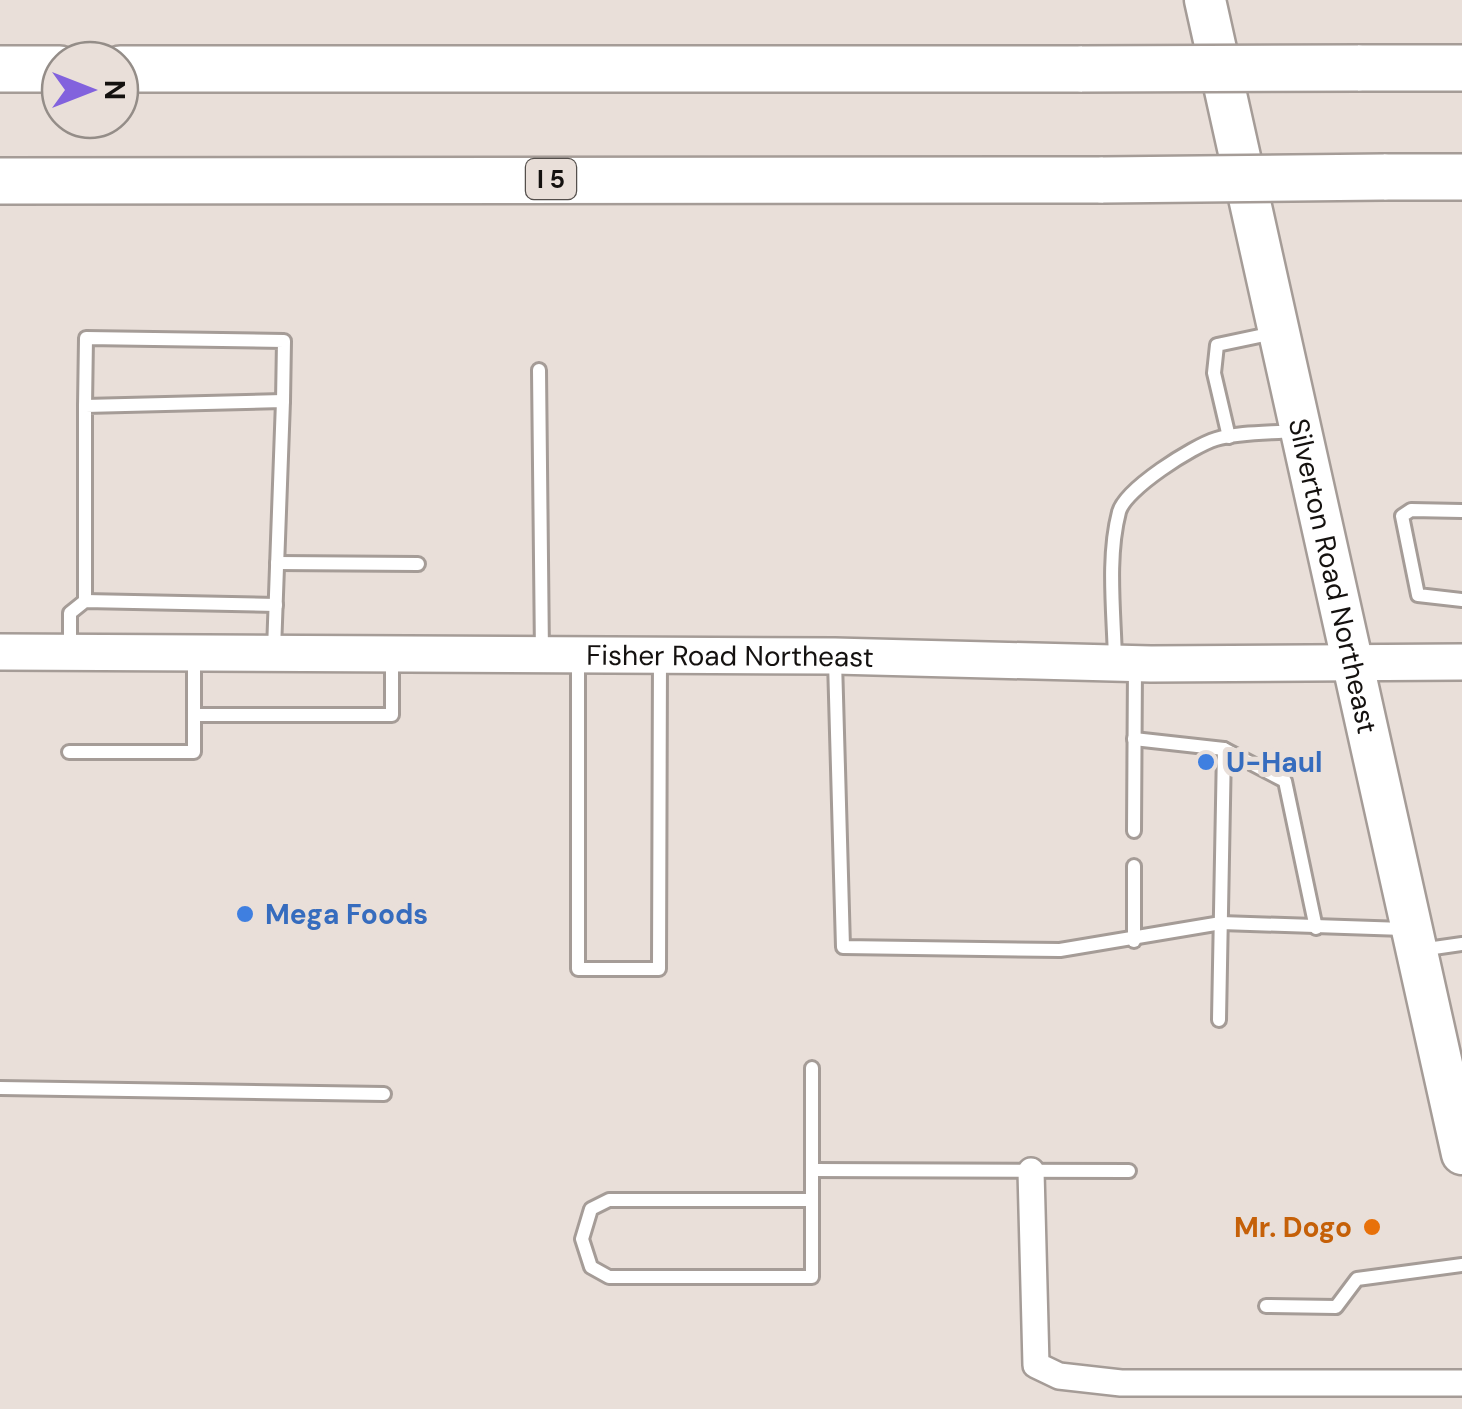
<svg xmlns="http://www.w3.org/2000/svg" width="1462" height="1409" font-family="'DM Sans',sans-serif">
	<rect width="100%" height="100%" fill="#e9dfd9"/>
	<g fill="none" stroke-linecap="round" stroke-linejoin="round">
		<defs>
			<g id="lane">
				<path d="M539 370 542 654"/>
				<path d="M85 406 86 338 284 341 283 401"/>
				<path d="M1229 437 1214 373 1217 345 1274 333"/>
				<path d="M1462 511 1411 510 1402 516 1418 595 1462 600"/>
				<path d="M277 563 418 564"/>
				<path d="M85 601V406L283 401 274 650"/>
				<path d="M70 650V613L85 601 276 605"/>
				<path d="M194 655V715H392V658"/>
				<path d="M578 659V969H659L660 656"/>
				<path d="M1115 660C1114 613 1107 558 1119 512 1125 489 1193 446 1216 439 1240 432 1269 433 1293 431"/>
				<path d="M835 661 843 947 1060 950 1221 923 1404 929"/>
				<path d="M1134 739 1224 749 1285 781 1316 928"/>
				<path d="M69 752H194V715"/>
				<path d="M1134 831 1135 666"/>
				<path d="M1134 866V941"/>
				<path d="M1420 950 1462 944"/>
				<path d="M1219 1020 1224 749"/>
				<path d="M812 1068C812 1138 812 1208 812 1277H609L591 1267 582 1239 591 1209 609 1200H812"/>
				<path d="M0 1088 384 1094"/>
				<path d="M812 1170 1129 1171"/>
				<path d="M1266 1306 1336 1307 1357 1279 1462 1265"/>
			</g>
			<path id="street" d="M1031 1171 1036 1365 1059 1376 1121 1383H1462"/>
			<g id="secondary">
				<path id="s1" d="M0 652 835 656 1151 664 1462 662"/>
			</g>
			<g id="primary">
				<path id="s2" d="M1205 0 1462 1154"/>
			</g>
			<g id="highway">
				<path d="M1358 68H1462"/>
				<path d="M0 69H60"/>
				<path d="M120 69H1082"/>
				<path d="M1384 177H1462"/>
				<path d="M0 181 1103 180"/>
			</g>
		</defs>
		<use href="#lane" stroke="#a59c97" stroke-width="18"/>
		<use href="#street" stroke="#a59c97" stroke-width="30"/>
		<use href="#secondary" stroke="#a59c97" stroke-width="40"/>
		<use href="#primary" stroke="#a59c97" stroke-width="45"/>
		<use href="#highway" stroke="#a59c97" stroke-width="50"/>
		<use href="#lane" stroke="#fff" stroke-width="12"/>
		<use href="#street" stroke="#fff" stroke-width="25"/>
		<use href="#secondary" stroke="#fff" stroke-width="35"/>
		<use href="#primary" stroke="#fff" stroke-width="40"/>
		<use href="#highway" stroke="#fff" stroke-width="45"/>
		<defs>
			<g id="highway-bridge">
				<path d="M1082 69 1358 68"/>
				<path d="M1103 180 1384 177"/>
			</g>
		</defs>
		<use href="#highway-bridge" stroke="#a59c97" stroke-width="50" stroke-linecap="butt"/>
		<use href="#highway-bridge" stroke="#fff" stroke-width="45"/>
	</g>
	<g fill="#3f7fe0" stroke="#e9dfd9" stroke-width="4">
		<circle cx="1206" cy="762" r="10"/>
		<circle cx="245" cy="914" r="10"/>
	</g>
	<circle fill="#e8710a" stroke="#e9dfd9" stroke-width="4" cx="1372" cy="1227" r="10"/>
	<g text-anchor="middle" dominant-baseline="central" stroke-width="10" stroke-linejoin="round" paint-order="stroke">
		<rect fill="#e9dfd9" stroke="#544f4c" stroke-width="2.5" x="526" y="159" width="50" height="40" rx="8"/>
		<g font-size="25" font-weight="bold" fill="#14110f">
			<text x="551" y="179">I 5</text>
		</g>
		<g font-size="28" fill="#14110f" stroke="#e9dfd9">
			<text stroke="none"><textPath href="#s2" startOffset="590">Silverton Road Northeast</textPath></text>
			<text stroke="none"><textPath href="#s1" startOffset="730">Fisher Road Northeast</textPath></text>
		</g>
		<g font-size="28" font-weight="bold" fill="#366cbe" stroke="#e9dfd9" text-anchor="start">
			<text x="1226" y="762">U-Haul</text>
			<text x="265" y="914">Mega Foods</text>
		</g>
		<g font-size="28" font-weight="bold" fill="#c56008" stroke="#e9dfd9" text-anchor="end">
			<text x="1352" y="1227">Mr. Dogo</text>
		</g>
	</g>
	<g transform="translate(90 90) rotate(90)"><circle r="48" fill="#e9dfd9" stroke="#948d88" stroke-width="2.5"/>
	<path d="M0-8L18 38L0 25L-18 38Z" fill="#8262dd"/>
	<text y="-15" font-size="28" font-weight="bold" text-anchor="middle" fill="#14110f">N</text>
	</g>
</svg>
